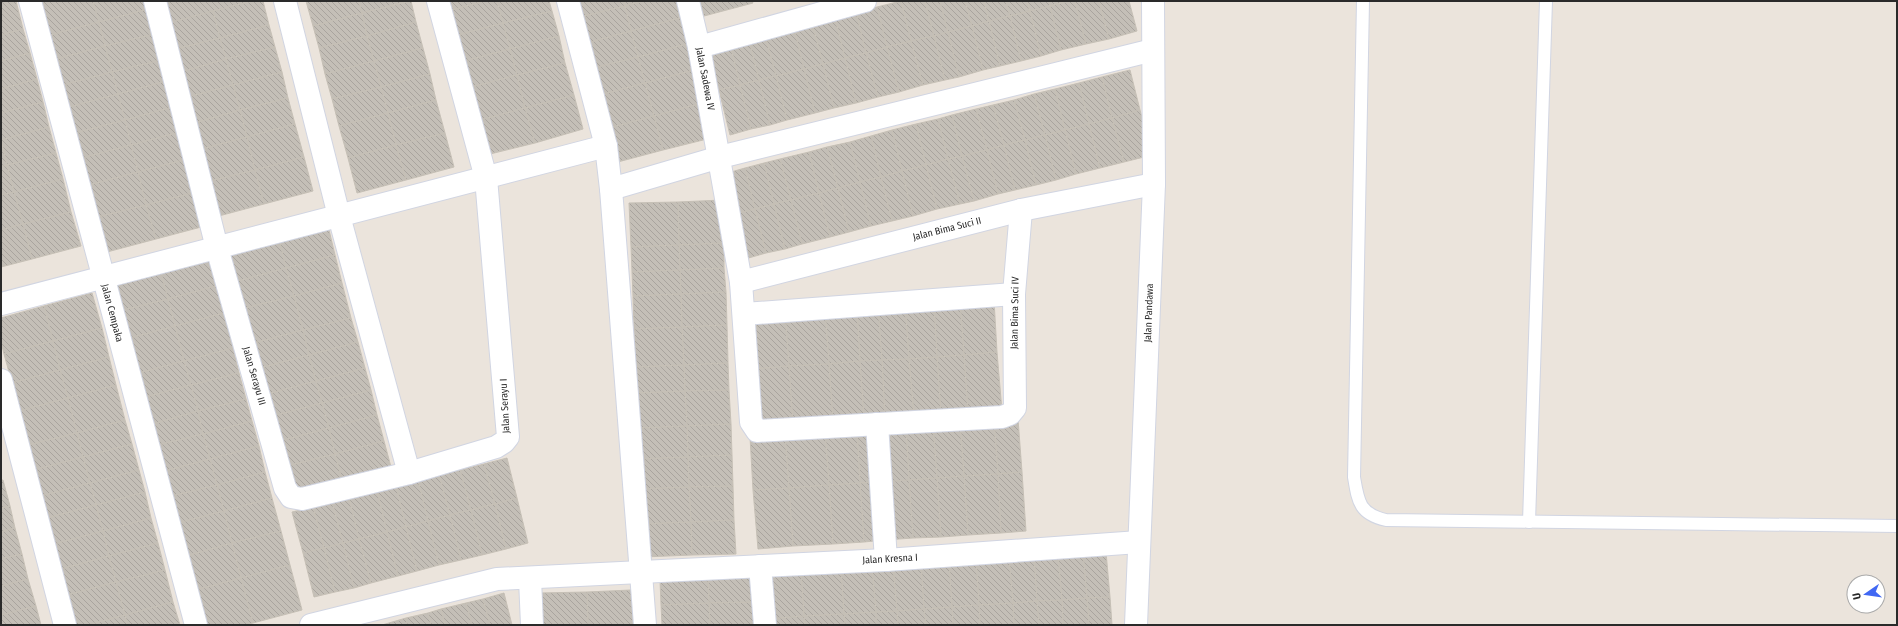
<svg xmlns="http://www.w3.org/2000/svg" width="1898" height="626" font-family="'Fira Sans Condensed',sans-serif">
	<defs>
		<pattern id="building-back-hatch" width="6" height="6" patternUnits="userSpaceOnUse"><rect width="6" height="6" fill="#c4bfb7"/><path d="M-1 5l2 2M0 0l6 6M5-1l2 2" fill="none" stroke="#a9a49e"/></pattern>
	</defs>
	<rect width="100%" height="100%" fill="#ebe4dc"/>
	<g fill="url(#building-back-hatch)" stroke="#c6c0b6">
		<path d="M1 1H16L23 29 1 35Z"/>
		<path d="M41 1H93L99 22 50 35Z"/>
		<path d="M93 1H145L148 9 99 22Z"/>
		<path d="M159 1H252L165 24Z"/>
		<path d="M252 1H263L269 25 220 38 213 11Z"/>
		<path d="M306 1H359L362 13 313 26Z"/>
		<path d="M359 1H409L362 13Z"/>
		<path d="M411 1 416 22 367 36 362 13Z"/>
		<path d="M445 1H485L448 11Z"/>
		<path d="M485 1H497L503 23 454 36 448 11Z"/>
		<path d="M497 1H549L552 11 503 23Z"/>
		<path d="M571 1H624L625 6 576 18Z"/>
		<path d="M624 1H643L625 6Z"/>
		<path d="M643 1H676L680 18 631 31 625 6Z"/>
		<path d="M700 1H752L753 3 704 16Z"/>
		<path d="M901 1H925L934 36 911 41Z"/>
		<path d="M901 1 911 41 887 47 877 7Z"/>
		<path d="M925 1H940L948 32 934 36Z"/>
		<path d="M940 1H965L972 26 948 32Z"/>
		<path d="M965 1H984L989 21 972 26Z"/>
		<path d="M984 1H1006L1010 16 989 21Z"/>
		<path d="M1006 1H1027L1030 11 1010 16Z"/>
		<path d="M1027 1H1049L1050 6 1030 11Z"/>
		<path d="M1049 1H1069L1050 6Z"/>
		<path d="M1069 1H1075L1086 44 1061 50 1050 6Z"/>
		<path d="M1075 1H1099L1109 39 1086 44Z"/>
		<path d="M1099 1H1129L1137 31 1109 39Z"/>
		<path d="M625 6 631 31 583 44 576 18Z"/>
		<path d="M1050 6 1061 50 1041 56 1030 11Z"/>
		<path d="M877 7 887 47 866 53 856 12Z"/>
		<path d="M148 9 154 34 105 46 99 22Z"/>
		<path d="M213 11 220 38 172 50 165 24Z"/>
		<path d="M552 11 559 36 510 49 503 23Z"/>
		<path d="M1030 11 1041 56 1021 61 1010 16Z"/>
		<path d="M856 12 866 53 845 58 835 18Z"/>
		<path d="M362 13 367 36 319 48 313 26Z"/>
		<path d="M1010 16 1021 61 1000 66 989 21Z"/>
		<path d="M680 18 687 44 638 57 631 31Z"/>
		<path d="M835 18 845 58 823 64 812 23Z"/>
		<path d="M989 21 1000 66 983 70 972 26Z"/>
		<path d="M99 22 105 46 56 59 50 35Z"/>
		<path d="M416 22 423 48 374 61 367 36Z"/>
		<path d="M503 23 510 49 461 62 454 36Z"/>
		<path d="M812 23 823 64 804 69 794 28Z"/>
		<path d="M269 25 275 47 226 59 220 38Z"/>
		<path d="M972 26 983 70 959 77 948 32Z"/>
		<path d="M794 28 804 69 776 76 765 35Z"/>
		<path d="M23 29 30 53 1 61V35Z"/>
		<path d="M631 31 638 57 589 69 583 44Z"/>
		<path d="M948 32 959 77 945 80 934 36Z"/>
		<path d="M154 34 161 60 112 72 105 46Z"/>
		<path d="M765 35 776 76 759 80 749 40Z"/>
		<path d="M367 36 374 61 325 74 319 48Z"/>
		<path d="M559 36 565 63 517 75 510 49Z"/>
		<path d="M934 36 945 80 923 85 911 41Z"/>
		<path d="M220 38 226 59 177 73 172 50Z"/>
		<path d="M749 40 759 80 740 85 730 44Z"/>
		<path d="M911 41 923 85 899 92 887 47Z"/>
		<path d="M687 44 694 70 645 83 638 57Z"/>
		<path d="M730 44 740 85 719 90 709 50Z"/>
		<path d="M105 46 112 72 63 85 56 59Z"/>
		<path d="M275 47 282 72 233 85 226 59Z"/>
		<path d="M887 47 899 92 878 97 866 53Z"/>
		<path d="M423 48 430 74 381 87 374 61Z"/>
		<path d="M510 49 517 75 468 88 461 62Z"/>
		<path d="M30 53 37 79 1 89V61Z"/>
		<path d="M866 53 878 97 856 103 845 58Z"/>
		<path d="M638 57 645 83 596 96 589 69Z"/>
		<path d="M845 58 856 103 834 108 823 64Z"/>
		<path d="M226 59 233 85 184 98 177 73Z"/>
		<path d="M161 60 167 81 118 94 112 72Z"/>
		<path d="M374 61 381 87 332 99 325 74Z"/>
		<path d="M565 63 574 95 525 108 517 75Z"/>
		<path d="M823 64 834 108 815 113 804 69Z"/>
		<path d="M804 69 815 113 787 120 776 76Z"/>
		<path d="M694 70 702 103 654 116 645 83Z"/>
		<path d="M1130 70 1140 110 1112 118 1102 77Z"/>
		<path d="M112 72 118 94 69 107 63 85Z"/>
		<path d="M282 72 288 98 240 110 233 85Z"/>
		<path d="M430 74 436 100 388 113 381 87Z"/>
		<path d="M517 75 525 108 477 121 468 88Z"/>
		<path d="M776 76 787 120 770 125 759 80Z"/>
		<path d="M1102 77 1112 118 1089 124 1079 83Z"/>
		<path d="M37 79 43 102 1 113V89Z"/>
		<path d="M759 80 770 125 751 129 740 85Z"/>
		<path d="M167 81 173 107 125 120 118 94Z"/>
		<path d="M645 83 654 116 605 129 596 96Z"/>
		<path d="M1079 83 1089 124 1065 130 1055 89Z"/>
		<path d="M233 85 240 110 191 124 184 98Z"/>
		<path d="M740 85 751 129 730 135 719 90Z"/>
		<path d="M381 87 388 113 339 126 332 99Z"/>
		<path d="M1055 89 1065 130 1045 135 1034 94Z"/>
		<path d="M118 94 125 120 75 133 69 107Z"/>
		<path d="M1034 94 1045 135 1025 140 1014 100Z"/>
		<path d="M574 95 583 129 535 143 525 108Z"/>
		<path d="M288 98 295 124 247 137 240 110Z"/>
		<path d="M436 100 445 133 396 145 388 113Z"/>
		<path d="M1014 100 1025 140 1004 145 993 105Z"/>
		<path d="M43 102 49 127 1 140V113Z"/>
		<path d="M702 103 711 138 663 150 654 116Z"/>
		<path d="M993 105 1004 145 987 150 976 109Z"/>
		<path d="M173 107 180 132 131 145 125 120Z"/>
		<path d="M525 108 535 143 486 155 477 121Z"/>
		<path d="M976 109 987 150 962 156 952 115Z"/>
		<path d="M240 110 247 137 198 150 191 124Z"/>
		<path d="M1140 110 1152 155 1124 162 1112 118Z"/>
		<path d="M388 113 396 145 348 158 339 126Z"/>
		<path d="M952 115 962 156 948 159 938 119Z"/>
		<path d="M654 116 663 150 614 163 605 129Z"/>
		<path d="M1112 118 1124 162 1100 168 1089 124Z"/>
		<path d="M938 119 948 159 926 165 916 124Z"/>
		<path d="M125 120 131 145 82 158 75 133Z"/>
		<path d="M295 124 304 157 255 170 247 137Z"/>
		<path d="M916 124 926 165 902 171 892 130Z"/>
		<path d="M1089 124 1100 168 1076 174 1065 130Z"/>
		<path d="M49 127 56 153 7 165 1 140Z"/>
		<path d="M892 130 902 171 881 177 871 136Z"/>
		<path d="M1065 130 1076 174 1056 180 1045 135Z"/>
		<path d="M180 132 187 159 138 172 131 145Z"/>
		<path d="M445 133 454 167 406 180 396 145Z"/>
		<path d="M1045 135 1056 180 1036 185 1025 140Z"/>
		<path d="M871 136 881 177 860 182 850 142Z"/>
		<path d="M247 137 255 170 206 182 198 150Z"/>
		<path d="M1025 140 1036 185 1015 190 1004 145Z"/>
		<path d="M1 141 7 165 1 167Z"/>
		<path d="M850 142 860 182 838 188 827 147Z"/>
		<path d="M131 145 138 172 89 185 82 158Z"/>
		<path d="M396 145 406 180 357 193 348 158Z"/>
		<path d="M1004 145 1015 190 998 194 987 150Z"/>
		<path d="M827 147 838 188 819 193 809 152Z"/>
		<path d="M987 150 998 194 974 201 962 156Z"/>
		<path d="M809 152 819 193 791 200 780 159Z"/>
		<path d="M56 153 63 179 14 192 7 165Z"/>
		<path d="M962 156 974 201 960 204 948 159Z"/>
		<path d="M304 157 313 191 264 204 255 170Z"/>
		<path d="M187 159 196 192 146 205 138 172Z"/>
		<path d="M780 159 791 200 774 204 764 163Z"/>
		<path d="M948 159 960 204 937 209 926 165Z"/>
		<path d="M764 163 774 204 755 209 745 168Z"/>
		<path d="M7 165 14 192 1 195V167Z"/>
		<path d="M926 165 937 209 913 216 902 171Z"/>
		<path d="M745 168 755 209 734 214 724 174Z"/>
		<path d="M255 170 264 204 215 217 206 182Z"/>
		<path d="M902 171 913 216 892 221 881 177Z"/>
		<path d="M138 172 146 205 98 217 89 185Z"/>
		<path d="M881 177 892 221 871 226 860 182Z"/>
		<path d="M63 179 71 212 23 224 14 192Z"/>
		<path d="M860 182 871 226 849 232 838 188Z"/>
		<path d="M838 188 849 232 830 237 819 193Z"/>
		<path d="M14 192 23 224 1 230V195Z"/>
		<path d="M196 192 205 226 156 239 146 205Z"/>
		<path d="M819 193 830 237 802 244 791 200Z"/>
		<path d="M722 200 724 243 679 245 678 202Z"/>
		<path d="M791 200 802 244 785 249 774 204Z"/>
		<path d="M678 202 679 245 631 247 629 203Z"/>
		<path d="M774 204 785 249 766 253 755 209Z"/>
		<path d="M146 205 156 239 107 252 98 217Z"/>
		<path d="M755 209 766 253 745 259 734 214Z"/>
		<path d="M71 212 81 246 32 259 23 224Z"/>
		<path d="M23 224 32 259 1 267V230Z"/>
		<path d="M328 226 335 255 286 268 279 239Z"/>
		<path d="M279 239 286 268 238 281 230 252Z"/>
		<path d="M724 243V268L680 270 679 245Z"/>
		<path d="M679 245 680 270 632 272 631 247Z"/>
		<path d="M335 255 342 283 294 296 286 268Z"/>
		<path d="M209 257 216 286 168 299 160 269Z"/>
		<path d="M286 268 294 296 245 308 238 281Z"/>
		<path d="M724 268 726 292 681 294 680 270Z"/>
		<path d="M160 269 168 299 119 311 111 282Z"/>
		<path d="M680 270 681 294 633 296 632 272Z"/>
		<path d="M342 283 351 318 303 330 294 296Z"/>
		<path d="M216 286 224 313 175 326 168 299Z"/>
		<path d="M726 292 727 325 682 327 681 294Z"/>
		<path d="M92 293 102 328 53 341 44 306Z"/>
		<path d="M681 294 682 327 634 329 633 296Z"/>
		<path d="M294 296 303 330 254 343 245 308Z"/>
		<path d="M168 299 175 326 126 339 119 311Z"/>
		<path d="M994 300 997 352 964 355 960 302Z"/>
		<path d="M960 302 964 355 937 357 934 304Z"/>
		<path d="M934 304 937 357 909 359 905 305Z"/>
		<path d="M905 305 909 359 882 360 878 307Z"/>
		<path d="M44 306 53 341 4 354 1 342V318Z"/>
		<path d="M878 307 882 360 860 361 857 309Z"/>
		<path d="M857 309 860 361 829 364 825 311Z"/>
		<path d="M825 311 829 364 789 366 785 313Z"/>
		<path d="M224 313 233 348 184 361 175 326Z"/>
		<path d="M785 313 789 366 754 369 750 316Z"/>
		<path d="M351 318 358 342 309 355 303 330Z"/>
		<path d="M727 325 728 363 684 365 682 327Z"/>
		<path d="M175 326 184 361 135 374 126 339Z"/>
		<path d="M682 327 684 365 636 367 634 329Z"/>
		<path d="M102 328 109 357 60 370 53 341Z"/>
		<path d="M303 330 309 355 260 368 254 343Z"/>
		<path d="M53 341 60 370 12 383 4 354Z"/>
		<path d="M358 342 365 368 316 381 309 355Z"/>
		<path d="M233 348 239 373 191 385 184 361Z"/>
		<path d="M997 352 1002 411 968 413 964 355Z"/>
		<path d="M309 355 316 381 267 394 260 368Z"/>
		<path d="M964 355 968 413 941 415 937 357Z"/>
		<path d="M109 357 116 385 68 398 60 370Z"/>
		<path d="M937 357 941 415 914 417 909 359Z"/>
		<path d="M909 359 914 417 885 419 882 360Z"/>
		<path d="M882 360 885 419 864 420 860 361Z"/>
		<path d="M184 361 191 385 142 398 135 374Z"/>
		<path d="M860 361 864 420 833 422 829 364Z"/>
		<path d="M728 363 729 390 685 391 684 365Z"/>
		<path d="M829 364 833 422 793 425 789 366Z"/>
		<path d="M684 365 685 391 637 393 636 367Z"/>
		<path d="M789 366 793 425 758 428 754 369Z"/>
		<path d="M365 368 371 390 322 403 316 381Z"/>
		<path d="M60 370 68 398 19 411 12 383Z"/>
		<path d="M239 373 246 399 198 411 191 385Z"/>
		<path d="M316 381 322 403 273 416 267 394Z"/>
		<path d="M116 385 125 420 77 433 68 398Z"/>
		<path d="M191 385 198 411 149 425 142 398Z"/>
		<path d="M371 390 377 415 329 428 322 403Z"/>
		<path d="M729 390 731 424 687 426 685 391Z"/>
		<path d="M685 391 687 426 638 428 637 393Z"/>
		<path d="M68 398 77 433 28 445 19 411Z"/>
		<path d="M246 399 252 421 203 434 198 411Z"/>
		<path d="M322 403 329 428 280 441 273 416Z"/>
		<path d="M198 411 203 434 154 446 149 425Z"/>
		<path d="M377 415 384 441 335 454 329 428Z"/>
		<path d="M1018 419 1022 472 998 474 994 421Z"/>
		<path d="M125 420 132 444 83 457 77 433Z"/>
		<path d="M252 421 259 446 210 459 203 434Z"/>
		<path d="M994 421 998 474 964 476 960 423Z"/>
		<path d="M960 423 964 476 937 478 933 425Z"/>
		<path d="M731 424 732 455 688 457 687 426Z"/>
		<path d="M933 425 937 478 909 480 906 427Z"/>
		<path d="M687 426 688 457 639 459 638 428Z"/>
		<path d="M906 427 909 480 881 482 878 429Z"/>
		<path d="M329 428 335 454 287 466 280 441Z"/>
		<path d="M876 429 880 482 860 483 857 430Z"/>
		<path d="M857 430 860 483 829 485 825 432Z"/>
		<path d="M825 432 829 485 789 488 785 435Z"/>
		<path d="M77 433 83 457 34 470 28 445Z"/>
		<path d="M203 434 210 459 161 472 154 446Z"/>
		<path d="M785 435 789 488 753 490 750 437Z"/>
		<path d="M384 441 391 467 342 480 335 454Z"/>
		<path d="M132 444 139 470 90 483 83 457Z"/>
		<path d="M259 446 265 472 217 485 210 459Z"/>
		<path d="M335 454 342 480 293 493 287 466Z"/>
		<path d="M732 455 733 486 689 487 688 457Z"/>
		<path d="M83 457 90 483 41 496 34 470Z"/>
		<path d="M688 457 689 487 640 489 639 459Z"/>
		<path d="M507 458 517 498 495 504 484 464Z"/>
		<path d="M210 459 217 485 168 497 161 472Z"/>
		<path d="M484 464 495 504 471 510 460 470Z"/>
		<path d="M139 470 145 492 96 505 90 483Z"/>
		<path d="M460 470 471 510 450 515 439 475Z"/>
		<path d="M265 472 272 498 224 511 217 485Z"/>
		<path d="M1022 472 1026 531 1001 533 998 474Z"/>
		<path d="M998 474 1001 533 968 535 964 476Z"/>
		<path d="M439 475 450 515 428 521 418 480Z"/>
		<path d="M964 476 968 535 941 537 937 478Z"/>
		<path d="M937 478 941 537 913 538 909 480Z"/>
		<path d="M1 480H3L10 506 1 508Z"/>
		<path d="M418 480 428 521 406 527 396 486Z"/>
		<path d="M909 480 913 538 885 540 881 482Z"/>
		<path d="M880 482 884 540 864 542 860 483Z"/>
		<path d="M90 483 96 505 47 518 41 496Z"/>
		<path d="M860 483 864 542 833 544 829 485Z"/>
		<path d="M217 485 224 511 174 524 168 497Z"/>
		<path d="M829 485 833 544 793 546 789 488Z"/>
		<path d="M396 486 406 527 387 532 377 491Z"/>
		<path d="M733 486 734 520 691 522 689 487Z"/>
		<path d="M689 487 691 522 642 524 640 489Z"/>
		<path d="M789 488 793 546 758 549 753 490Z"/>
		<path d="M377 491 387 532 359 539 349 498Z"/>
		<path d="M145 492 151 518 103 531 96 505Z"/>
		<path d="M272 498 281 531 232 543 224 511Z"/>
		<path d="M349 498 359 539 343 543 332 502Z"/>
		<path d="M517 498 528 543 506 549 495 504Z"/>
		<path d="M332 502 343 543 324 548 313 507Z"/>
		<path d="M495 504 506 549 482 555 471 510Z"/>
		<path d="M96 505 103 531 54 544 47 518Z"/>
		<path d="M10 506 15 528 1 532V508Z"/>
		<path d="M313 507 324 548 303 553 292 512Z"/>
		<path d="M471 510 482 555 461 560 450 515Z"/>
		<path d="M224 511 232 543 183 557 174 524Z"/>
		<path d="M450 515 461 560 439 565 428 521Z"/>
		<path d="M151 518 158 543 109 556 103 531Z"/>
		<path d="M734 520 736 554 692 555 691 522Z"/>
		<path d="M428 521 439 565 417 571 406 527Z"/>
		<path d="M691 522 692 555 643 557 642 524Z"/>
		<path d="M406 527 417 571 398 576 387 532Z"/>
		<path d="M15 528 22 554 1 559V532Z"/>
		<path d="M103 531 109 556 61 569 54 544Z"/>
		<path d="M281 531 290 565 241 578 232 543Z"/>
		<path d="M387 532 398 576 371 583 359 539Z"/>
		<path d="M359 539 371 583 354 588 343 543Z"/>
		<path d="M158 543 165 570 116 582 109 556Z"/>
		<path d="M232 543 241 578 192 591 183 557Z"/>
		<path d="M343 543 354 588 335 592 324 548Z"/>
		<path d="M324 548 335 592 314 597 303 553Z"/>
		<path d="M1106 552 1110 597 1087 598 1083 553Z"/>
		<path d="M1083 553 1087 598 1062 600 1058 555Z"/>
		<path d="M22 554 28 579 1 586V559Z"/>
		<path d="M1058 555 1062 600 1037 601 1034 556Z"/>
		<path d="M109 556 116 582 67 595 61 569Z"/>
		<path d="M1034 556 1037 601 1013 603 1009 558Z"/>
		<path d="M1009 558 1013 603 979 605 976 560Z"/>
		<path d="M976 560 979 605 952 607 949 562Z"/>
		<path d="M949 562 952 607 924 609 921 564Z"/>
		<path d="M921 564 924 609 897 611 893 565Z"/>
		<path d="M290 565 302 610 253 623 241 578Z"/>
		<path d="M893 565 897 611 876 612 872 567Z"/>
		<path d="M872 567 876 612 844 614 841 569Z"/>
		<path d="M841 569 844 614 804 616 801 572Z"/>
		<path d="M165 570 173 602 125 615 116 582Z"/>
		<path d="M801 572 804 616 769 619 765 574Z"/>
		<path d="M753 576 754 602 709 603 708 578Z"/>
		<path d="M241 578 253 623 244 625H201L192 591Z"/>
		<path d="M708 578 709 603 661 605 660 580Z"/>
		<path d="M28 579 36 606 1 615V586Z"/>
		<path d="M116 582 125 615 88 625H75L67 595Z"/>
		<path d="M631 590 633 625H588L587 592Z"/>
		<path d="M587 592 588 625H541L540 593Z"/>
		<path d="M504 593 512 625H490L483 599Z"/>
		<path d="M1110 597 1112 625H1089L1087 598Z"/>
		<path d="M1087 598 1089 625H1063L1062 600Z"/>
		<path d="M483 599 490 625H472L466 603Z"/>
		<path d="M1062 600 1063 625H1039L1037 601Z"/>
		<path d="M1037 601 1039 625H1014L1013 603Z"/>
		<path d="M173 602 180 625H127L125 615Z"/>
		<path d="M754 602V625H710L709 603Z"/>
		<path d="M466 603 472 625H445L441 609Z"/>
		<path d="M709 603 710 625H662L661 605Z"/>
		<path d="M1013 603 1014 625H980L979 605Z"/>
		<path d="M979 605 980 625H953L952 607Z"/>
		<path d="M36 606 41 625H1V615Z"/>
		<path d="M952 607 953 625H926L924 609Z"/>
		<path d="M441 609 445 625H431L428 613Z"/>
		<path d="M924 609 926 625H898L897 611Z"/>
		<path d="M897 611 898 625H876V612Z"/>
		<path d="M876 612V625H845L844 614Z"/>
		<path d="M428 613 431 625H407L406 618Z"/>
		<path d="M844 614 845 625H805L804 616Z"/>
		<path d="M125 615 127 625H88Z"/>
		<path d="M804 616 805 625H769V619Z"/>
		<path d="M406 618 407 625H382Z"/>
	</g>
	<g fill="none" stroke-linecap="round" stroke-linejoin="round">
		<defs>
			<g id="service">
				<path d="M1363 1 1354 477C1358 501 1359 514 1386 520L1897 526"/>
				<path d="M1529 522 1546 1"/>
			</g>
			<g id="minor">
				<path d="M30 1 196 625"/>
				<path d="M155 1 217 248 285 488 291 497 302 499 409 473 496 447 504 442 508 437 486 178 438 1"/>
				<path d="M285 1 339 216 409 473"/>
				<path d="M568 1 606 146 611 189 645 625"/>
				<path d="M688 1 699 47 741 282 751 422 757 431 1002 417 1010 414 1015 408 1014 294 1021 210"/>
				<path d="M699 47 865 1"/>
				<path d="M611 189 720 157 1153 50"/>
				<path d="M741 282 1021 210 1154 184"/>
				<path d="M1 304 606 146"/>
				<path d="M744 314 1014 294"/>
				<path d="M1 380 65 625"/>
				<path d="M877 424 886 560"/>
				<path d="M760 566 765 625"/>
				<path d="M530 579 532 625"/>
				<path d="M311 625 497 579 886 560 1139 542"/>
				<path d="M1136 625 1154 184 1153 1"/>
			</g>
		</defs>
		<use href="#service" stroke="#d1d5e2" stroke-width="14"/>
		<use href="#minor" stroke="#d1d5e2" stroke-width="24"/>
		<use href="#service" stroke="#fff" stroke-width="12"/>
		<use href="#minor" stroke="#fff" stroke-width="22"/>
	</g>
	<g text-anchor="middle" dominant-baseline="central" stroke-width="3" stroke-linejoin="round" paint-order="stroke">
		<g font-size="10" fill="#2a2a2a" stroke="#fff">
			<text transform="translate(705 79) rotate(79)">Jalan Sadewa IV</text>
			<text transform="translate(947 229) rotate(-14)">Jalan Bima Suci II</text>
			<text transform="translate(112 313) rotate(75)">Jalan Cempaka</text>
			<text transform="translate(1015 313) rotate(-89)">Jalan Bima Suci IV</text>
			<text transform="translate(1149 313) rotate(-88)">Jalan Pandawa</text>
			<text transform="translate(254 376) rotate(74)">Jalan Serayu III</text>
			<text transform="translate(505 406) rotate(-93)">Jalan Serayu I</text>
			<text transform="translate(890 559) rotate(-3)">Jalan Kresna I</text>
		</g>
	</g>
	<rect width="1898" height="626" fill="none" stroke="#2a2a2a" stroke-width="4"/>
	<g transform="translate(1866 594) rotate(257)"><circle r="19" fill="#ffffff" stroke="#aaaaaa"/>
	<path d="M0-3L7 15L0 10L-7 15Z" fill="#4168f3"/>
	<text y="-6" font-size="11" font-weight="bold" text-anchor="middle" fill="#2a2a2a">U</text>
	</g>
</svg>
